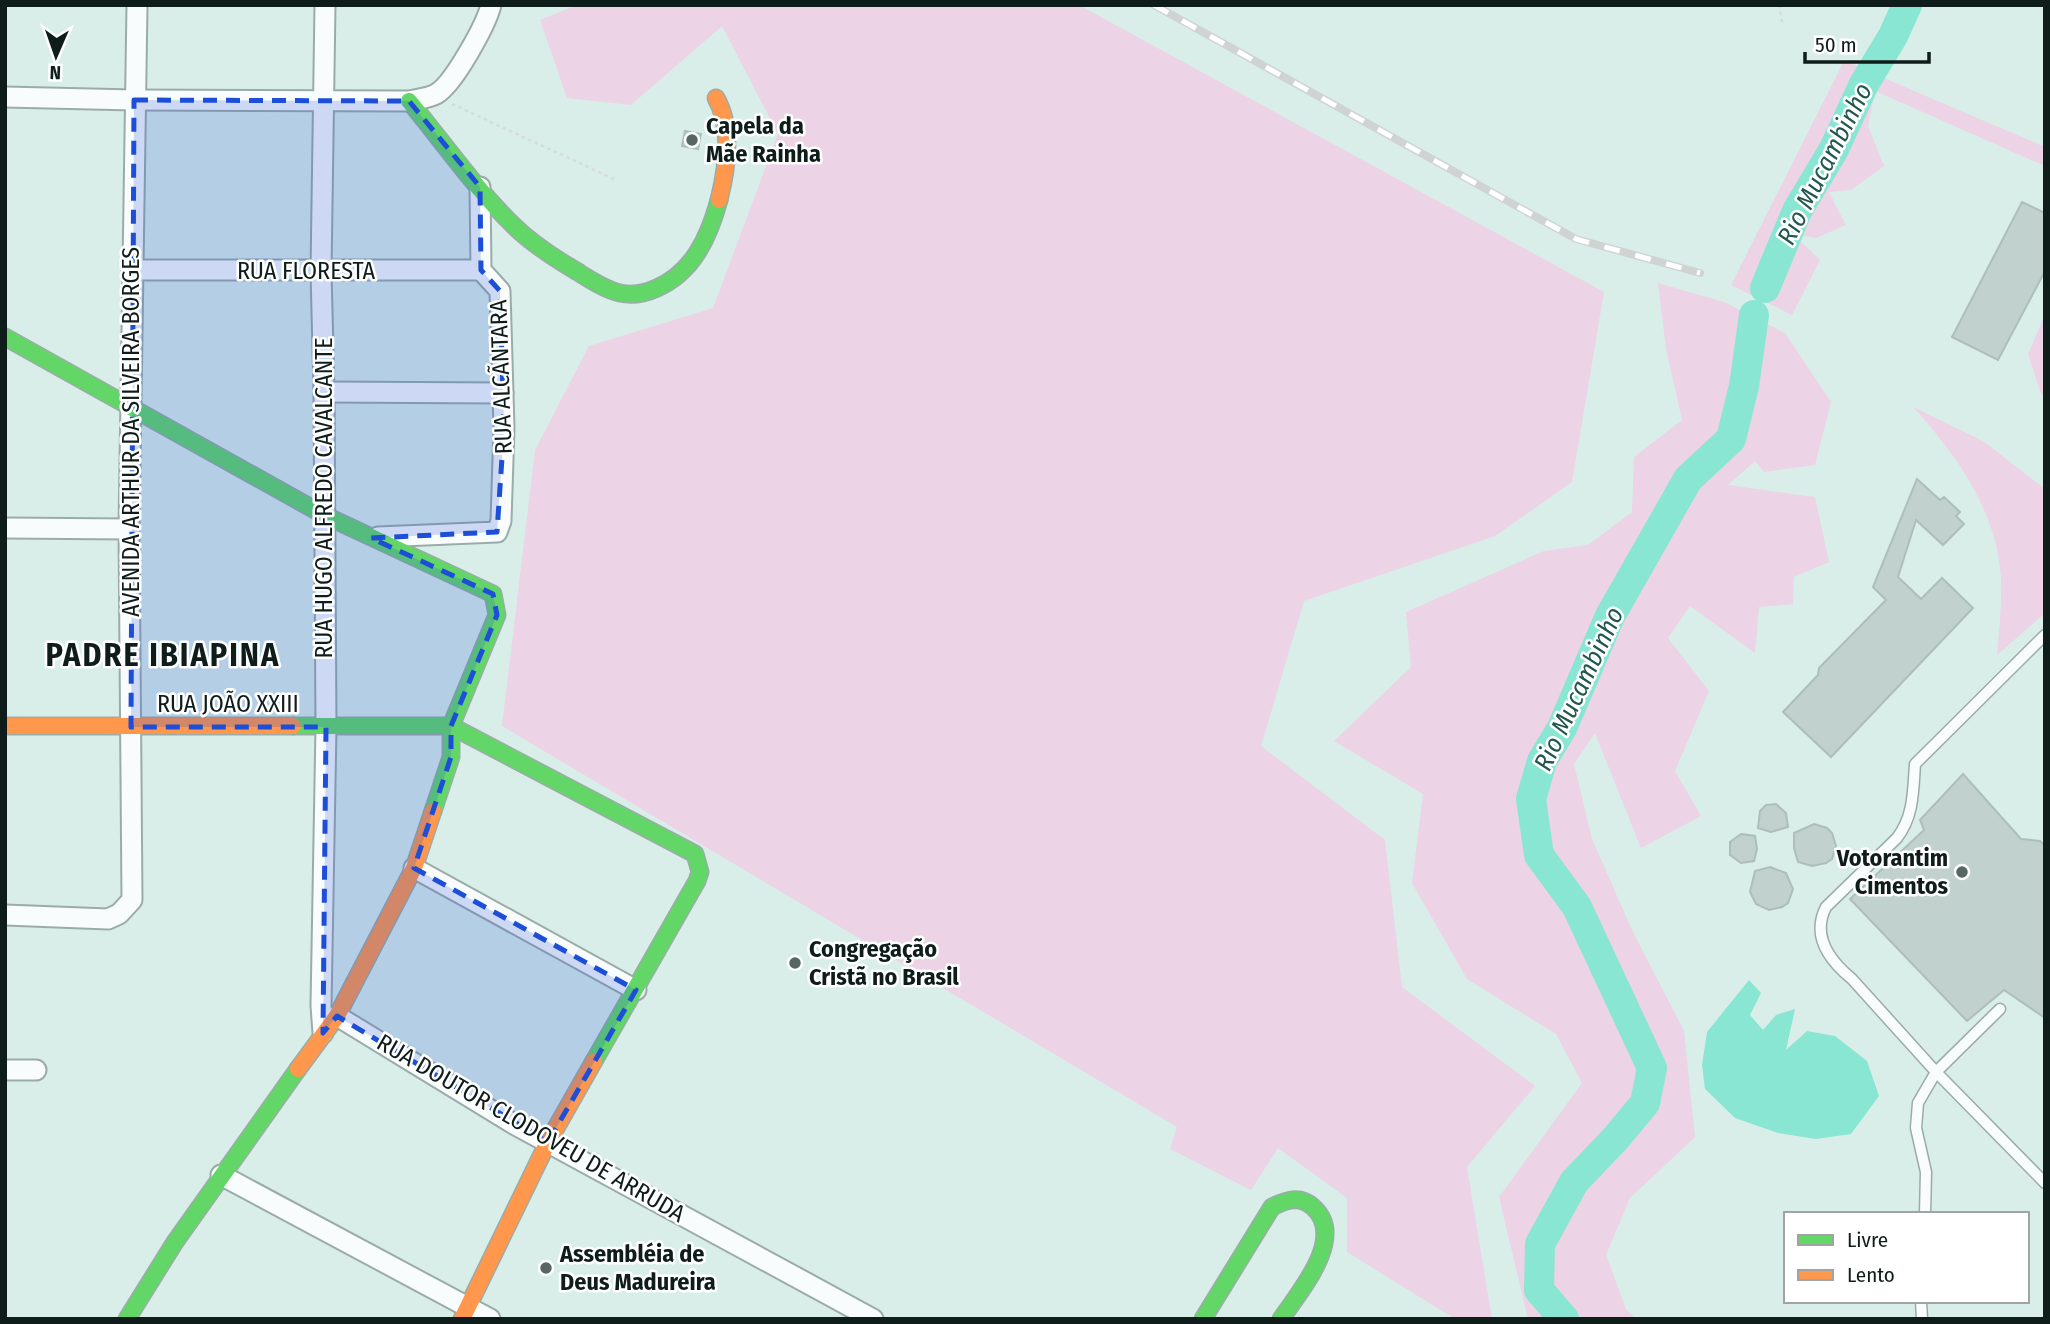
<svg xmlns="http://www.w3.org/2000/svg" width="2050" height="1324" font-family="'Fira Sans Condensed',sans-serif">
	<rect width="100%" height="100%" fill="#d9eee9"/>
	<g fill="#ecd3e5">
		<path d="M577 5H1079L1604 292 1572 482 1495 536 1304 601 1261 746 1385 840 1402 987 1535 1086 1467 1167 1492 1319H1455L1347 1252V1198L1278 1148 1251 1190 1170 1149 1177 1127 502 726 535 450 589 346 713 308 778 134 722 26 631 105 567 98 540 20Z"/>
		<path d="M1844 61 2045 147V166L1875 91 1868 126 1884 166 1851 190 1829 192 1846 225 1816 238 1793 234 1820 260 1792 315 1731 285Z"/>
		<path d="M1658 283 1724 302 1785 333 1831 402 1815 465 1764 472 1755 461 1728 485 1815 497 1829 562 1794 577 1793 604 1759 607 1755 653 1690 606 1668 638 1709 691 1675 771 1701 816 1641 848 1595 733 1574 764 1592 839 1632 930 1684 1031 1695 1137 1630 1198 1606 1255 1626 1309 1636 1319H1528L1499 1197 1582 1083 1556 1034 1467 979 1412 883 1423 794 1334 741 1411 667 1406 612 1544 551 1588 545 1632 512 1634 457 1682 420 1666 349Z"/>
		<path d="M2045 315V397L2041 394 2028 354Z"/>
		<path d="M1913 407 1983 441 2045 489V613L1997 655C1999 631 2002 605 2001 580 1998 513 1957 455 1913 407Z"/>
	</g>
	<path fill="#88e6d3" d="M1749 980 1761 993 1750 1015 1763 1030 1776 1015 1795 1009 1786 1050 1807 1031 1835 1036 1867 1061 1879 1096 1851 1134 1816 1139 1778 1133 1735 1118 1705 1089 1702 1065 1707 1032Z"/>
	<g fill="none" stroke-linecap="round" stroke-linejoin="round">
		<g stroke="#88e6d3" stroke-width="30">
			<path d="M1765 288 1797 211 1834 149 1864 84 1893 36 1907 5"/>
			<path d="M1564 1319 1539 1290 1540 1244 1574 1182 1616 1138 1645 1103 1652 1068 1577 907 1539 855 1531 799 1542 761 1562 728 1610 616 1688 479 1731 439 1744 386 1754 315"/>
		</g>
	</g>
	<g fill="#c1d2ce" stroke="#aebeba" stroke-width="2">
		<path d="M685 131 701 134 698 149 682 146Z"/>
		<path d="M2022 202 2045 213V271L1998 360 1952 337Z"/>
		<path d="M1917 479 1940 500 1944 497 1960 512 1956 516 1964 524 1943 545 1916 520 1898 577 1921 599 1942 578 1973 608 1831 757 1783 712 1818 675 1819 668 1886 600 1873 587Z"/>
		<path d="M1963 774 2021 839 2040 841 2045 846V1018L2004 990 1967 1021 1850 899 1924 830 1920 820Z"/>
		<path d="M1776 804 1786 813 1788 827 1771 832 1758 828 1760 811 1766 805Z"/>
		<path d="M1814 824 1827 828 1832 833 1836 846 1832 859 1826 863 1812 866 1798 862 1794 848V833Z"/>
		<path d="M1741 834 1755 836 1757 849 1754 861 1741 863 1730 855V842Z"/>
		<path d="M1770 867 1786 873 1793 889 1788 903 1782 907 1769 910 1756 904 1750 892 1755 871Z"/>
	</g>
	<g fill="none" stroke-linecap="round" stroke-linejoin="round">
		<defs>
			<g id="lane">
				<path d="M2045 635 1915 764C1913 791 1914 816 1897 838L1826 907C1811 936 1830 961 1852 979L1936 1072 2045 1183"/>
				<path d="M1925 1214 1926 1172 1916 1128 1918 1103 1936 1072 2000 1009"/>
				<path d="M1921 1301 1922 1319"/>
			</g>
			<g id="street">
				<path d="M5 97 134 100 409 101C418 99 429 98 436 94 453 85 486 25 491 5"/>
				<path d="M132 270H481"/>
				<path d="M324 392 503 393"/>
				<path d="M5 528 129 529"/>
				<path d="M378 537 497 532 501 521 504 428 500 291 481 270 480 187"/>
				<path d="M414 868 636 990"/>
				<path d="M5 915 108 919 119 914 132 900 129 529 137 5"/>
				<path d="M337 1016 512 1123 873 1319"/>
				<path d="M323 1033 321 1006 326 727 324 392 321 271 325 5"/>
				<path d="M5 1070H36"/>
				<path d="M221 1175 490 1319"/>
			</g>
			<g id="fast">
				<path d="M409 101C443 142 474 187 512 224 530 242 551 256 573 269 588 278 603 289 620 293 633 296 646 293 657 288 693 272 709 237 719 200"/>
				<path d="M5 337 324 515 493 594 497 615 451 726V757L433 811"/>
				<path d="M293 726H451L695 854 700 872 697 881 594 1061"/>
				<path d="M127 1319 175 1242 298 1069"/>
				<path d="M1203 1319 1272 1207C1286 1200 1300 1195 1313 1207 1347 1237 1300 1291 1281 1319"/>
			</g>
			<g id="slow">
				<path d="M716 98C733 128 727 168 719 200"/>
				<path d="M5 726H293"/>
				<path d="M298 1069 337 1016 414 868 433 811"/>
				<path d="M462 1319 548 1142 594 1061"/>
			</g>
		</defs>
		<use href="#lane" stroke="#9baca8" stroke-width="13"/>
		<use href="#street" stroke="#9baca8" stroke-width="23"/>
		<use href="#fast" stroke="#9baca8" stroke-width="19"/>
		<use href="#slow" stroke="#9baca8" stroke-width="19"/>
		<g stroke="#d6dcdb" stroke-width="2.5" stroke-dasharray="3.5 3.5" stroke-linecap="butt">
			<path d="M1779 5 1782 22"/>
			<path d="M452 104 614 179"/>
		</g>
		<use href="#lane" stroke="#f9fcfc" stroke-width="10"/>
		<use href="#street" stroke="#f9fcfc" stroke-width="19"/>
		<use href="#fast" stroke="#63d668" stroke-width="16"/>
		<use href="#slow" stroke="#ff974d" stroke-width="16"/>
		<defs>
			<path id="rail" d="M1154 5 1576 239 1700 273"/>
		</defs>
		<use href="#rail" stroke="#cfd4d3" stroke-width="8"/>
		<use href="#rail" stroke="#fff" stroke-width="5" stroke-dasharray="16" stroke-linecap="butt"/>
	</g>
	<path fill="#1d4ed8" fill-opacity="0.2" stroke="#1d4ed8" stroke-width="5" stroke-dasharray="14 9" stroke-linejoin="round" d="M134 100 409 101 480 187 481 270 500 291 504 428 497 532 371 538 493 594 497 615 451 726V757L414 868 636 990 548 1142 337 1016 323 1033 326 727H131Z"/>
	<g fill="#566662" stroke="#fff" stroke-width="2.5">
		<circle cx="692" cy="140" r="7"/>
		<circle cx="1962" cy="872" r="7"/>
		<circle cx="795" cy="963" r="7"/>
		<circle cx="546" cy="1268" r="7"/>
	</g>
	<g text-anchor="middle" dominant-baseline="central" stroke-width="5" stroke-linejoin="round" paint-order="stroke">
		<g font-size="24" font-weight="bold" fill="#0f1d1a" stroke="#fff" text-anchor="start">
			<text x="706" y="126">Capela da<tspan x="706" dy="28">Mãe Rainha</tspan></text>
			<text x="1948" y="858" text-anchor="end">Votorantim<tspan x="1948" dy="28">Cimentos</tspan></text>
			<text x="809" y="949">Congregação<tspan x="809" dy="28">Cristã no Brasil</tspan></text>
			<text x="560" y="1254">Assembléia de<tspan x="560" dy="28">Deus Madureira</tspan></text>
		</g>
		<g font-size="24" fill="#0f1d1a" stroke="#fff">
			<text x="306" y="271">RUA FLORESTA</text>
			<text transform="translate(501 377) rotate(-92)">RUA ALCÃNTARA</text>
			<text transform="translate(131 432) rotate(-90)">AVENIDA ARTHUR DA SILVEIRA BORGES</text>
			<text transform="translate(324 498) rotate(-90)">RUA HUGO ALFREDO CAVALCANTE</text>
			<text x="228" y="704">RUA JOÃO XXIII</text>
			<text transform="translate(531 1128) rotate(30)">RUA DOUTOR CLODOVEU DE ARRUDA</text>
		</g>
		<g font-size="26" font-style="italic" fill="#22574c" stroke="#fff">
			<text transform="translate(1825 164) rotate(-63)">Rio Mucambinho</text>
			<text transform="translate(1579 689) rotate(-65)">Rio Mucambinho</text>
		</g>
		<g font-size="32" font-weight="bold" letter-spacing="2" fill="#0f1d1a" stroke="#fff">
			<text x="163" y="655">PADRE IBIAPINA</text>
		</g>
	</g>
	<rect width="2050" height="1324" fill="none" stroke="#0f1d1a" stroke-width="14"/>
	<rect x="1784" y="1212" width="245" height="91" fill="#ffffff" stroke="#9fa5a3" stroke-width="2"/>
	<rect x="1798" y="1235" width="35" height="10" fill="#63d668" stroke="#9fa5a3" stroke-width="2"/>
	<text x="1847" y="1247" font-size="21" fill="#0f1d1a">Livre</text>
	<rect x="1798" y="1270" width="35" height="10" fill="#ff974d" stroke="#9fa5a3" stroke-width="2"/>
	<text x="1847" y="1282" font-size="21" fill="#0f1d1a">Lento</text>
	<g transform="translate(56 56) rotate(182)" stroke="#ffffff" stroke-width="5" paint-order="stroke">
	<path d="M0-5L12 26L0 18L-12 26Z" fill="#0f1d1a"/>
	<text y="-10" font-size="19" font-weight="bold" text-anchor="middle" fill="#0f1d1a">N</text>
	</g>
	<path d="M1805 52v10h124v-10" fill="none" stroke="#0f1d1a" stroke-width="3.5"/>
	<text x="1815" y="52" font-size="21" fill="#0f1d1a" stroke="#ffffff" stroke-width="5" paint-order="stroke">50 m</text>
</svg>
